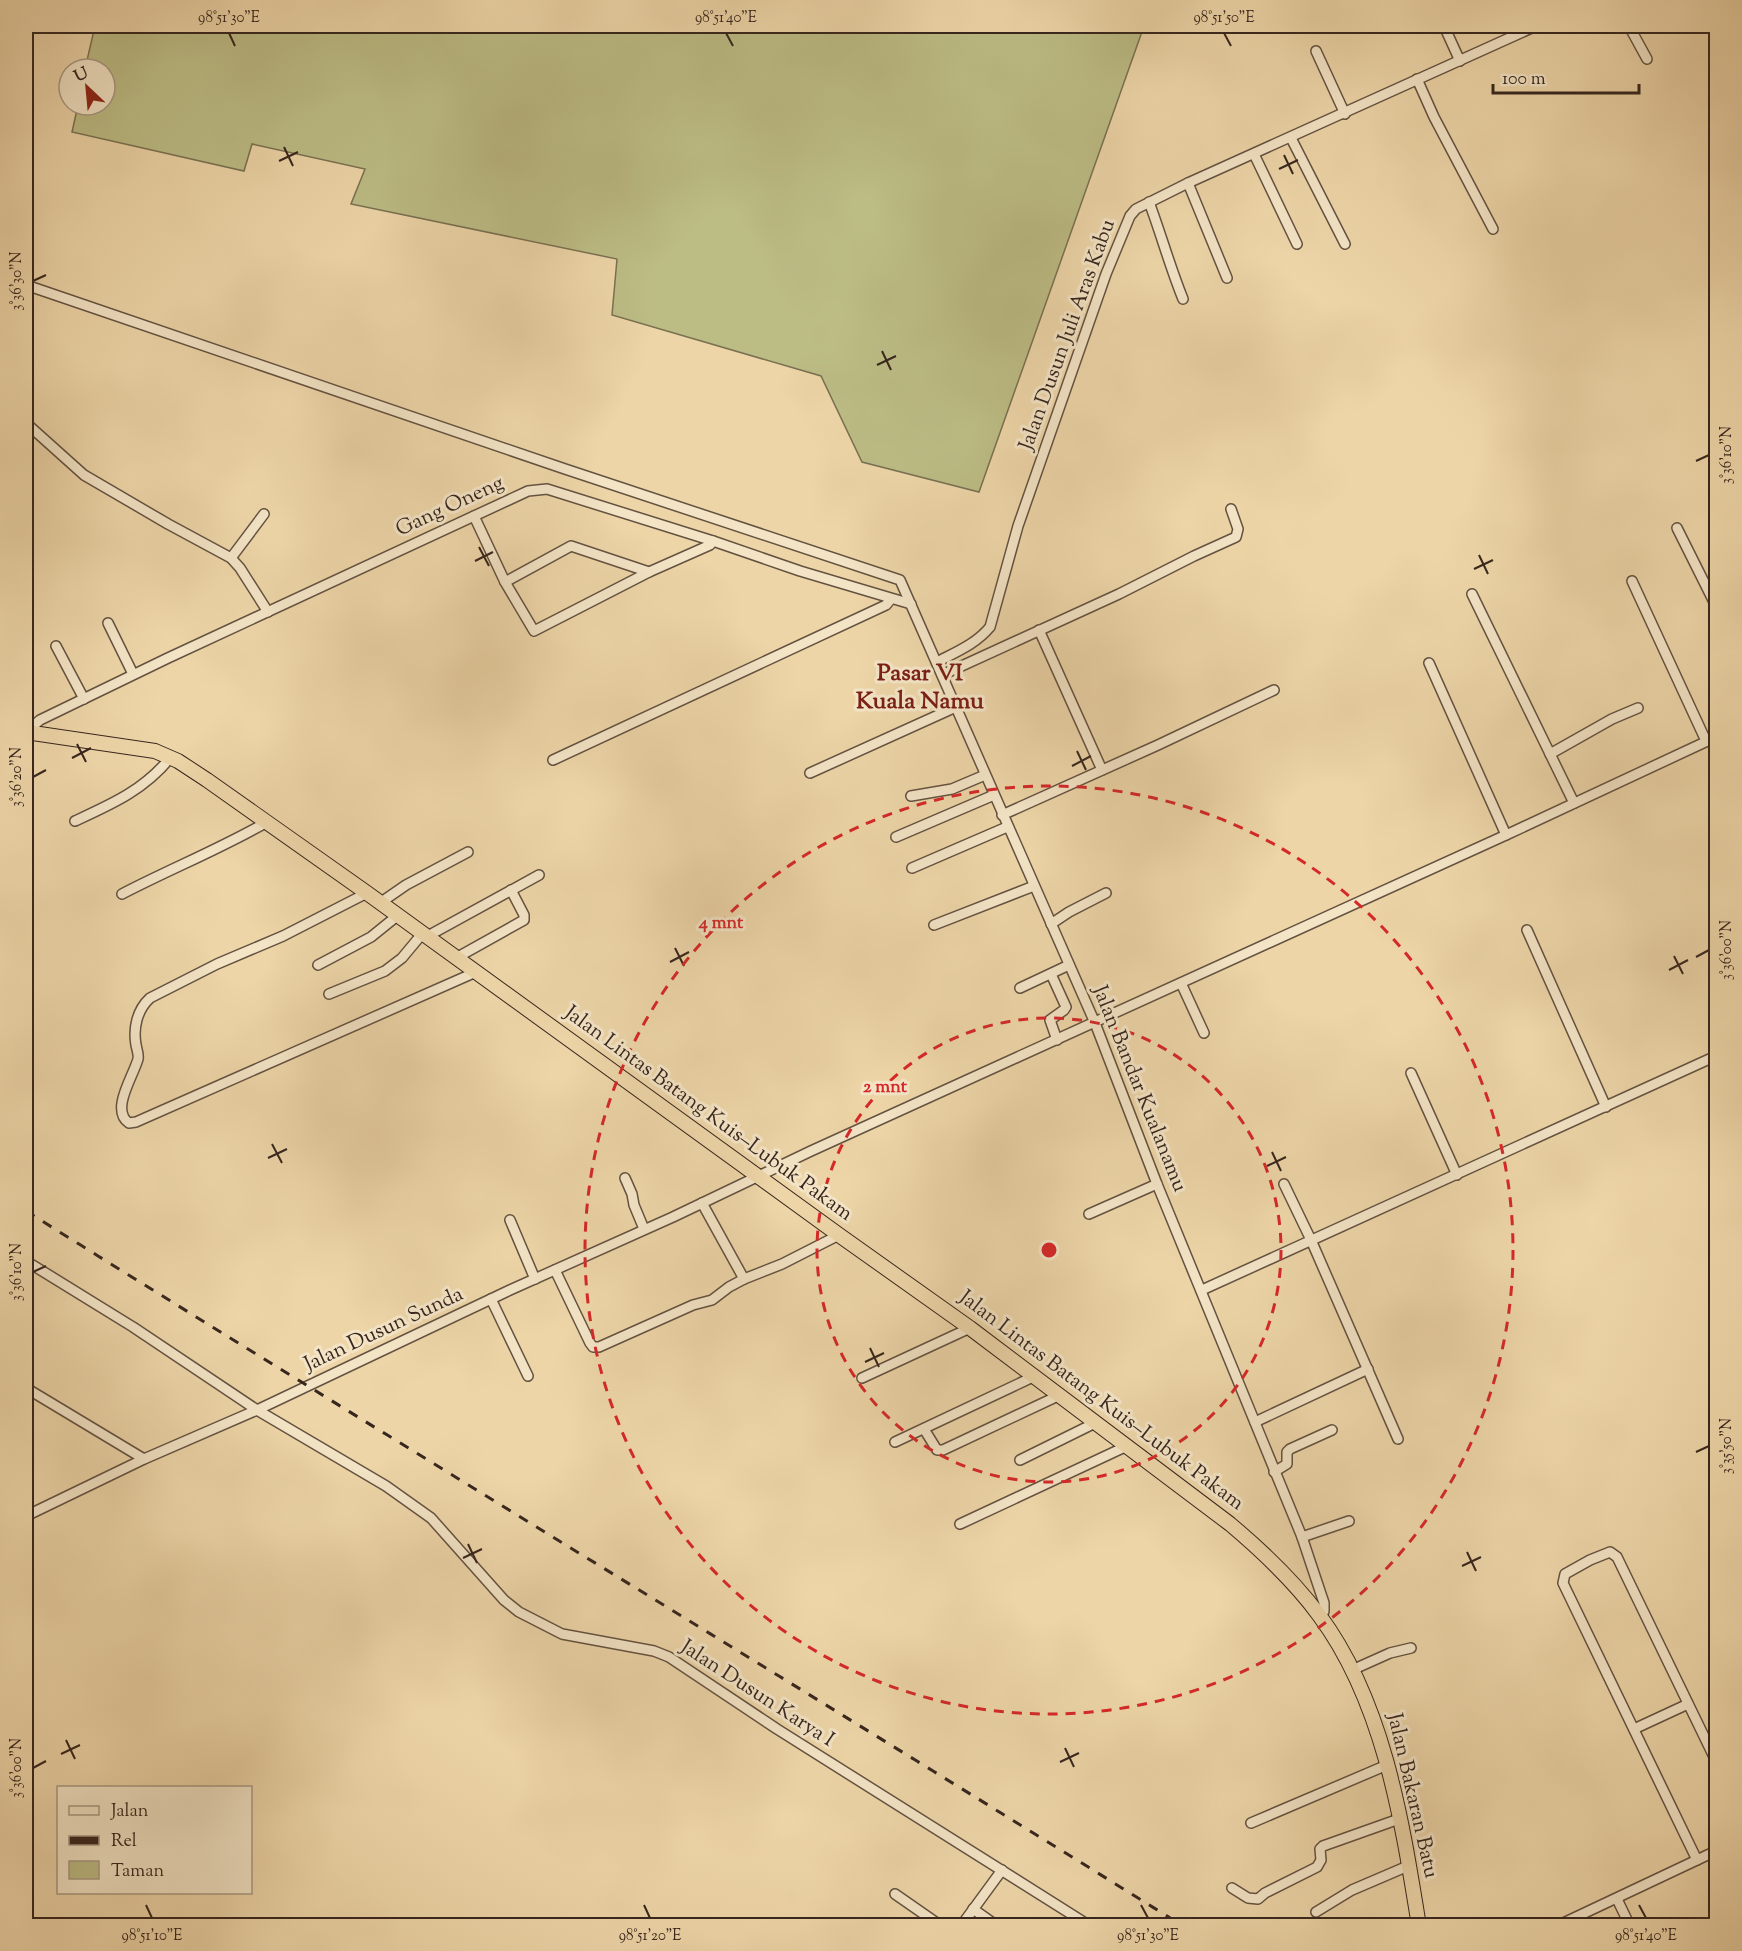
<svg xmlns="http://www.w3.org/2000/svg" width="1742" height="1951" font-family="'Sorts Mill Goudy',serif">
	<rect width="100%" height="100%" fill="#edd5a8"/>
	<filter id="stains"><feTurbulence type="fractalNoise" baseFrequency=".00333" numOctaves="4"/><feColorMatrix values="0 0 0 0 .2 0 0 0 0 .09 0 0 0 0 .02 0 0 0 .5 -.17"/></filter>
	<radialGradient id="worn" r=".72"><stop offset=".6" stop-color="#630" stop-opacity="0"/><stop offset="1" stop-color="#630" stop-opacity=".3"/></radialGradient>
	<path fill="#bcbc85" stroke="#7a7152" stroke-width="1.5" d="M95 26H1144L979 492 862 462 821 376 612 315 617 259 351 204 365 169 252 144 244 171 72 132 78 105H105V69H85Z"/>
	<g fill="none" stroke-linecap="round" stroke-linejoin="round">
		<defs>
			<g id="minor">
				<path d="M1444 26 1460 61"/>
				<path d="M1629 26 1647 59"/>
				<path d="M1316 51 1345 114"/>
				<path d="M1417 79 1434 117 1493 229"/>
				<path d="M1291 138 1345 244"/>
				<path d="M1254 154 1297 244"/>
				<path d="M1188 183 1227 278"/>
				<path d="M1149 202C1161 234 1170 267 1183 299"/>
				<path d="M26 285 565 469 900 580 1095 1023 1157 1184 1302 1537 1324 1603V1611L1321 1617"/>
				<path d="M26 423 84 475 168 524 231 558 240 568 268 612"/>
				<path d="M474 516 505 582 534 631 649 572 710 545 713 541"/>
				<path d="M1677 528 1716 606"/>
				<path d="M231 558 264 514"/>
				<path d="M1632 581 1706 741"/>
				<path d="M505 582 571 546 649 572"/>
				<path d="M1472 594 1574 803"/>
				<path d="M108 623 133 674"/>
				<path d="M1039 630 1102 770"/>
				<path d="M56 646 84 699"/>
				<path d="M937 662C956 652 976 644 990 627L1018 526 1106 274 1130 216 1136 209 1188 183 1536 26"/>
				<path d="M1429 663 1506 835"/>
				<path d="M942 675 1119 594 1194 556 1236 537 1238 529 1231 509"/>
				<path d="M29 733 33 726 40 720 168 658 528 491 547 489 713 541 800 571 911 604"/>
				<path d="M1550 754 1612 719 1638 708"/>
				<path d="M553 760 886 605 891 599"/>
				<path d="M810 773 956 707"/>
				<path d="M911 796 952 789 985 775"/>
				<path d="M1002 815 1158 745 1274 690"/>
				<path d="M75 821C112 804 144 790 170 758"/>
				<path d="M896 837 994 795"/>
				<path d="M912 868 1007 827"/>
				<path d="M367 893 283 936 217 964 150 998C137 1010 133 1028 136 1045 137 1050 139 1055 138 1059 133 1077 110 1110 129 1123L136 1122 476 972"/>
				<path d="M122 894C170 869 220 849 267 822"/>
				<path d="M380 903 406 885 468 852"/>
				<path d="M1051 924 1069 912 1106 893"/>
				<path d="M934 925 1034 886"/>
				<path d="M1527 930 1606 1107"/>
				<path d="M426 937 539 875"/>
				<path d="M456 958 524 920V915L511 890"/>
				<path d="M318 965 371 937 397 916"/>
				<path d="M1051 974 1066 1007 1064 1010 1050 1020 1057 1040"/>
				<path d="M1181 983 1204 1033"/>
				<path d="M1020 988 1069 965"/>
				<path d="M329 994 385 971 402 958 422 934"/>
				<path d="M1411 1073 1457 1175"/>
				<path d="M625 1178 632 1194 634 1205 644 1229"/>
				<path d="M1284 1184 1311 1240 1398 1439"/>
				<path d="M702 1203 744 1279"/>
				<path d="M1089 1214 1157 1184"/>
				<path d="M510 1220 535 1279"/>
				<path d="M26 1261 133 1327 257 1410 386 1486 431 1518 504 1600 519 1612 562 1634 654 1651 669 1657 777 1729 1090 1926"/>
				<path d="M555 1270 590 1343 593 1347H599L693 1305 712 1300 729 1287 744 1279 782 1264 839 1235"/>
				<path d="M1202 1290 1716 1056"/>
				<path d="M491 1299 528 1376"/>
				<path d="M862 1378 970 1328"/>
				<path d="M26 1388 144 1459"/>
				<path d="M1255 1422 1368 1369"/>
				<path d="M924 1429 937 1450H943L1060 1395"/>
				<path d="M895 1442 1035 1376"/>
				<path d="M1020 1460 1095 1423"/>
				<path d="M1274 1472 1287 1464V1452L1290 1449 1332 1430"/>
				<path d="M26 1516 144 1459 257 1410 510 1290 673 1217 811 1151 1506 835 1716 737"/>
				<path d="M960 1524 1127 1446"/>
				<path d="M1302 1537 1349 1521"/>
				<path d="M1352 1670 1390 1653 1411 1648"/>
				<path d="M1634 1729 1688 1704"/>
				<path d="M1251 1823 1387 1765"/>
				<path d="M1697 1860 1563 1583 1565 1574 1590 1560 1610 1552 1617 1557 1716 1761"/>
				<path d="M1232 1888 1248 1898 1258 1899 1265 1893 1317 1867 1321 1860 1320 1849 1323 1846 1399 1819"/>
				<path d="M895 1894 941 1926"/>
				<path d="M1617 1899 1630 1926"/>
				<path d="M973 1909 997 1926"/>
				<path d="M1316 1912 1352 1890 1408 1866"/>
				<path d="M961 1926 1002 1870"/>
				<path d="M1557 1926 1716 1851"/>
			</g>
			<path id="highway" d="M26 732 155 751 178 761 207 780 367 893 839 1235 970 1328 1230 1524C1262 1551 1294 1581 1319 1615 1384 1702 1402 1821 1419 1926"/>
		</defs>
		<use href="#minor" stroke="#645240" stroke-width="12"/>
		<use href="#highway" stroke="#37261e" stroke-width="16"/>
		<use href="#minor" stroke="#f3e4c6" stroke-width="9"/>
		<use href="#highway" stroke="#edd5a8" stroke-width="14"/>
		<path stroke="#37261e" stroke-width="3" stroke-dasharray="10 10" stroke-linecap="butt" d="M26 1211C410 1451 798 1686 1183 1926"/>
	</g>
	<path fill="none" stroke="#37261e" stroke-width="2" d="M229 33 235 46M726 33 733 46M1224 33 1231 46M284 147 293 166M1284 155 1293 174M279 161 298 152M1279 169 1298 160M33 281 46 275M882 351 891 370M877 365 896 356M1696 461 1709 455M479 547 489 566M1479 555 1488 574M475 561 493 552M1474 569 1493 560M77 744 86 762M1077 751 1086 770M72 758 91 748M1072 766 1091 756M33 777 46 770M675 948 684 966M1674 956 1683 974M1696 957 1709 950M670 962 689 952M1669 970 1688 960M272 1144 282 1163M1272 1152 1281 1171M268 1158 287 1149M1267 1166 1286 1157M33 1272 46 1266M870 1348 879 1367M865 1362 884 1353M1696 1452 1709 1446M468 1544 477 1563M1467 1552 1476 1571M463 1558 482 1549M1462 1566 1481 1557M66 1740 75 1759M1065 1748 1074 1767M61 1754 80 1745M1060 1762 1079 1753M33 1768 46 1761M146 1905 152 1918M644 1905 650 1918M1141 1905 1148 1918M1639 1905 1646 1918"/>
	<g fill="none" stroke="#d62828" stroke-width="3" stroke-dasharray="10 8">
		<circle cx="1049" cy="1250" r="232"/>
		<circle cx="1049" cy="1250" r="464"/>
	</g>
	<g text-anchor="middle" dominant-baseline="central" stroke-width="6" stroke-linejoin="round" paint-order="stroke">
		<g font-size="21" fill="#37261e" stroke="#f3e4c6">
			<text transform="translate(1068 335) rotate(-70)">Jalan Dusun Juli Aras Kabu</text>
			<text transform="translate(450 507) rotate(-25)">Gang Oneng</text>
			<text transform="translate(1139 1089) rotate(68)">Jalan Bandar Kualanamu</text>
			<text transform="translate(708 1114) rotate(36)">Jalan Lintas Batang Kuis–Lubuk Pakam</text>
			<text transform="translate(384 1330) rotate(-25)">Jalan Dusun Sunda</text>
			<text transform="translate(1101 1401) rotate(37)">Jalan Lintas Batang Kuis–Lubuk Pakam</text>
			<text transform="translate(757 1694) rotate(33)">Jalan Dusun Karya I</text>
			<text transform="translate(1412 1796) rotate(77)">Jalan Bakaran Batu</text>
		</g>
		<g font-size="24" font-weight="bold" fill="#7a1f14" stroke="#f3e4c6">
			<text x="920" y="674">Pasar VI<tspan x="920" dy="28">Kuala Namu</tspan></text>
		</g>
	</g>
	<circle cx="1049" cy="1250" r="9" fill="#d62828" stroke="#f3e4c6" stroke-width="3"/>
	<g font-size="18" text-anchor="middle" font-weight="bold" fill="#d62828" stroke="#f3e4c6" stroke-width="6" stroke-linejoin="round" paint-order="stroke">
		<text x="721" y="928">4 mnt</text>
		<text x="885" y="1092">2 mnt</text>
	</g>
	<rect width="1742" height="1951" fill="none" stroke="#edd5a8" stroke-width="66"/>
	<rect x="57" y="1786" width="195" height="108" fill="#f3e4c6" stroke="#a89883" stroke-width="1.5"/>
	<rect x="69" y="1806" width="30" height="9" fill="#f3e4c6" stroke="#a89883" stroke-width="1.5"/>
	<text x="111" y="1816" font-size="18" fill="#37261e">Jalan</text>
	<rect x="69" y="1836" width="30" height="9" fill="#37261e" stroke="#a89883" stroke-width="1.5"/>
	<text x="111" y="1846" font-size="18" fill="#37261e">Rel</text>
	<rect x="69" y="1861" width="30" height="18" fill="#bcbc85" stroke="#a89883" stroke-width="1.5"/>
	<text x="111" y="1876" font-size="18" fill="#37261e">Taman</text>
	<g transform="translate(87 87) rotate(334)"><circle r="28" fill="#f3e4c6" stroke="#a89883" stroke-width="1.5"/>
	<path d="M0-4.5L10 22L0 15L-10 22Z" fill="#8f2418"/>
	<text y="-9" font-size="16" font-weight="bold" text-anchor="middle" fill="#37261e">U</text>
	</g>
	<path d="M1493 84v9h146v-9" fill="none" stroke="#37261e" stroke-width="3"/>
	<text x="1502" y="84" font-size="18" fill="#37261e" stroke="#f3e4c6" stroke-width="4.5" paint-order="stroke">100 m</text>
	<rect x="33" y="33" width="1676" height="1885" fill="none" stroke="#37261e" stroke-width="2"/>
	<g font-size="15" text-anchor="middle" fill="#37261e">
		<text x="229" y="22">98°51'30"E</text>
		<text x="726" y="22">98°51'40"E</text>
		<text x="1224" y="22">98°51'50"E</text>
		<text transform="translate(16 281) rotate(-90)" y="5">3°36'30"N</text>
		<text transform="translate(1726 455) rotate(-90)" y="5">3°36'10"N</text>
		<text transform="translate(16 777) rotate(-90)" y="5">3°36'20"N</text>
		<text transform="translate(1726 950) rotate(-90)" y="5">3°36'00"N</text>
		<text transform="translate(16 1272) rotate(-90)" y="5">3°36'10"N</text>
		<text transform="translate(1726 1446) rotate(-90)" y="5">3°35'50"N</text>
		<text transform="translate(16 1768) rotate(-90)" y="5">3°36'00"N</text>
		<text x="152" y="1940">98°51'10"E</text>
		<text x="650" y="1940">98°51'20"E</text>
		<text x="1148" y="1940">98°51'30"E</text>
		<text x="1646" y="1940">98°51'40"E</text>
	</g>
	<rect width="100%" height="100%" filter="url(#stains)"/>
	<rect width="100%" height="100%" fill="url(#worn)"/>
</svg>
